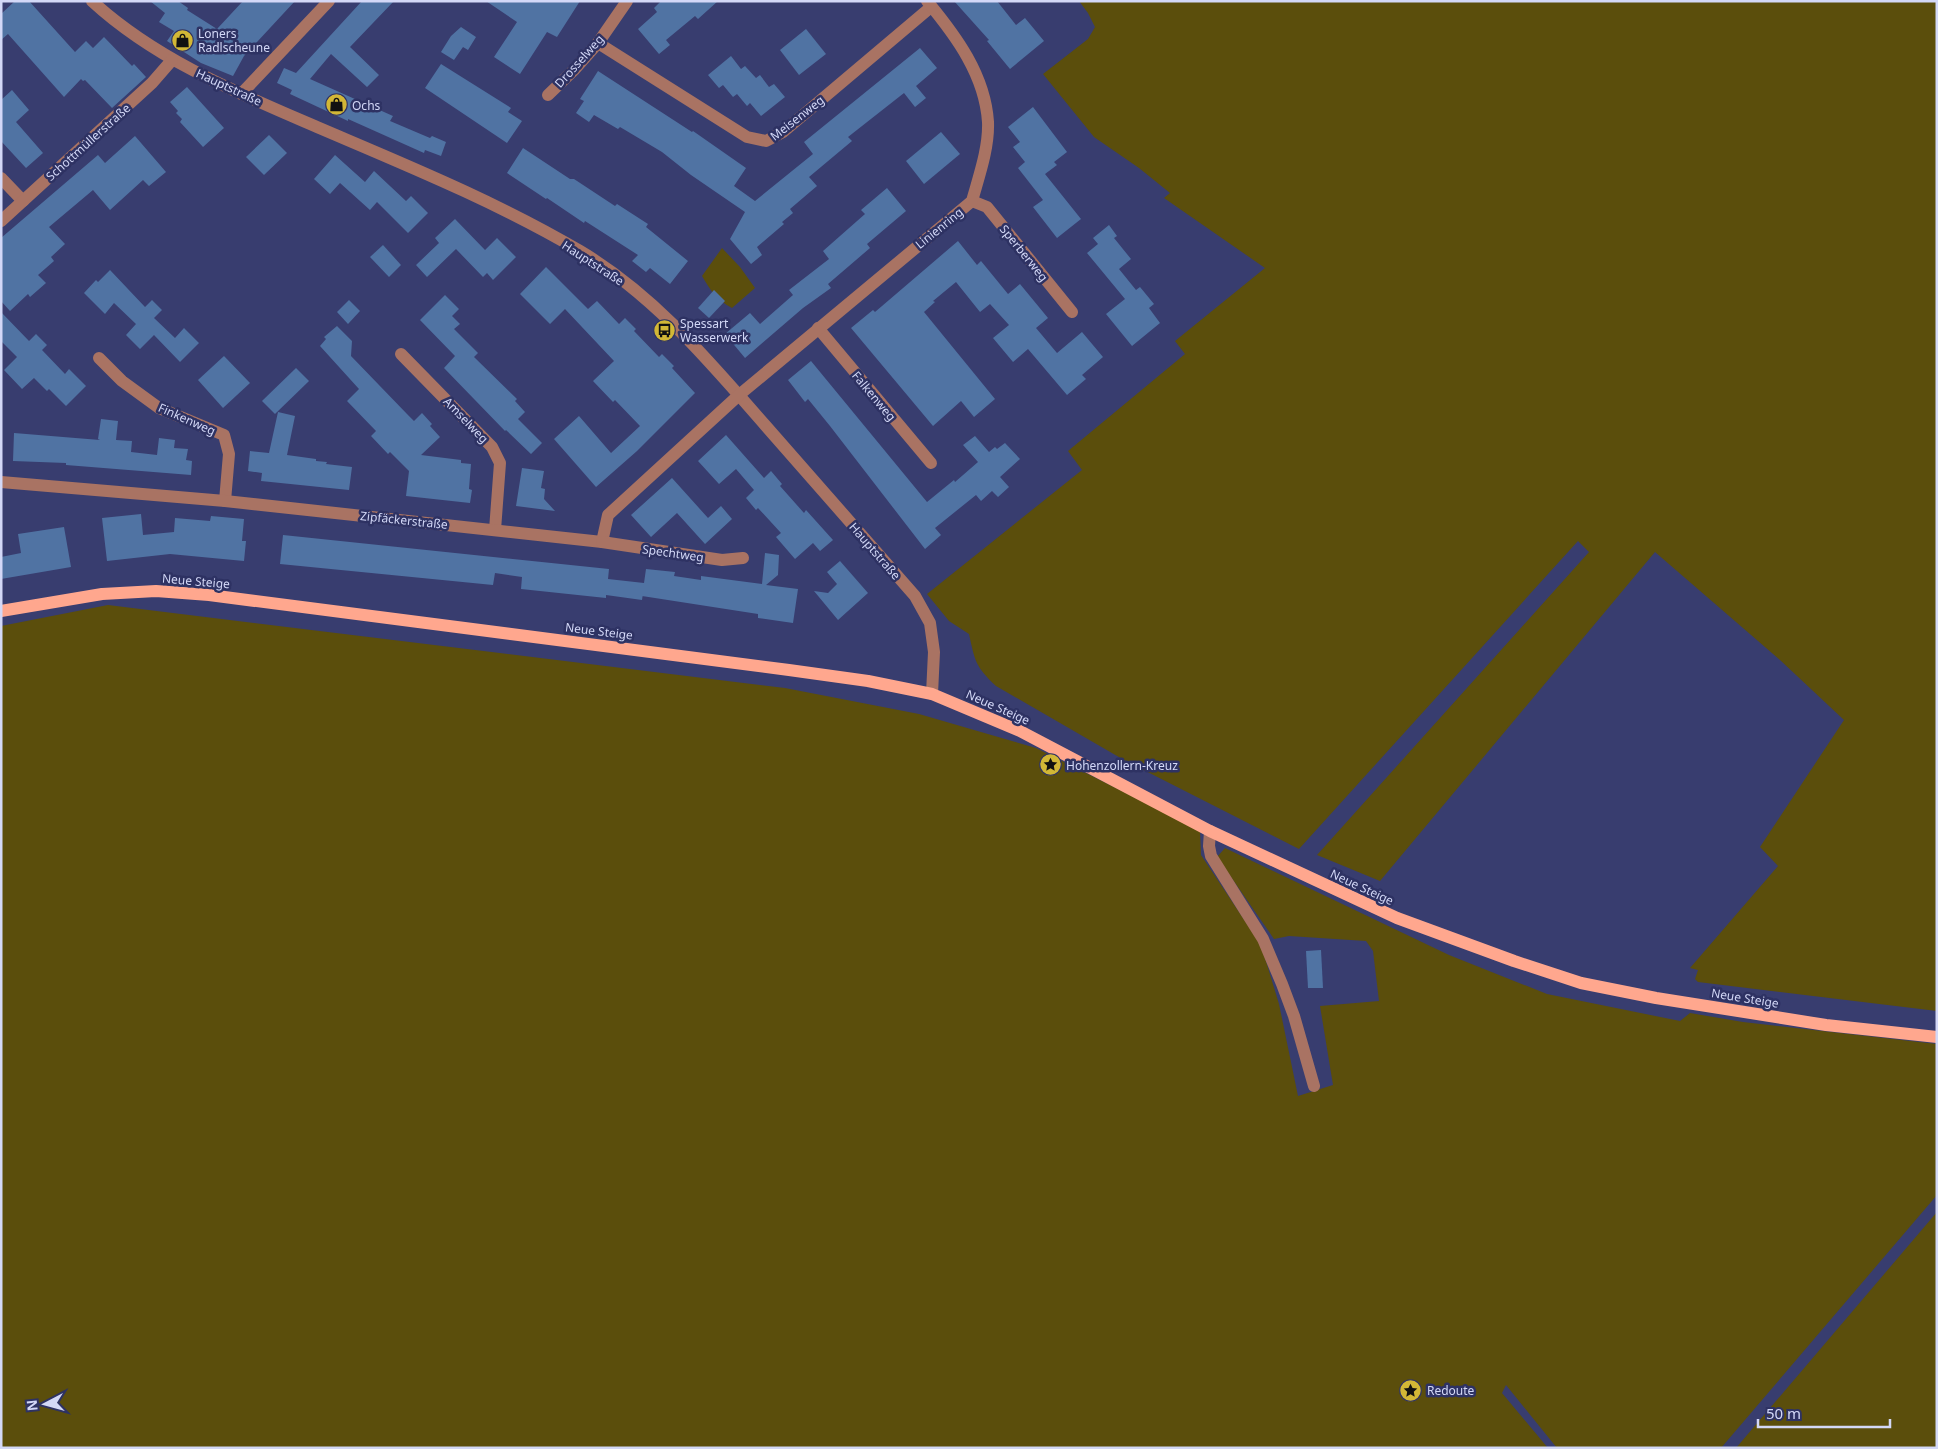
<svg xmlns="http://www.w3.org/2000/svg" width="1938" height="1449" font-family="'Noto Sans',sans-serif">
	<rect width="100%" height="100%" fill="#383d6f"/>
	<g fill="#5b4e0c">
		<path d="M1079 1H1937V1011L1698 982 1695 979 1698 970 1690 968 1778 866 1760 847 1844 720 1780 660 1655 552 1380 881 1317 855 1589 552 1578 541 1299 849 1124 760 996 686C975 666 975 661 969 634L949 621 927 594 1082 470 1068 451 1185 354 1175 341 1265 268 1164 198 1170 193 1139 168 1094 137 1043 74 1088 39 1095 27 1088 13Z"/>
		<path d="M722 248 740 267 755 288 732 308C717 300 710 290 702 276Z"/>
		<path d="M108 605 785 688 919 714 1036 748 1200 830 1201 855 1261 945 1279 1004 1298 1096 1333 1085 1320 1006 1379 1001 1373 951 1366 941 1289 936 1274 939 1217 857 1225 848 1449 955 1547 994 1680 1021 1690 1013 1743 1022 1937 1044V1195L1721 1448H1557L1506 1385 1502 1393 1548 1448H1V626Z"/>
		<path d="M1937 1212V1448H1736Z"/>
	</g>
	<g fill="#5073a3">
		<path d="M15 1H29L75 52 86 41 93 48 104 37 132 66 134 64 146 77 112 108 85 80 83 81 81 79 64 97 8 34 1 40V14Z"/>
		<path d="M150 1H178L188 8 187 10 217 29 243 1H295L244 56 233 76 201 63 167 41 174 31 159 22 165 13Z"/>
		<path d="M362 1H394L350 47 379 75 367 87 331 54 310 79 393 116 390 121 430 138 432 136 446 142 441 156 425 150 424 153 348 119V121L290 94 292 90 277 83 284 68 296 73Z"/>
		<path d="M486 1H580L557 37 547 32 520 74 494 57 517 22Z"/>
		<path d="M661 1H718L698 19 695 16 666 40 670 45 659 54 638 29 657 12 654 8Z"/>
		<path d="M954 1H997L1016 25 1025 18 1044 41 1010 69 987 41 989 40Z"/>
		<path d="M461 27 476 37 468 50 463 47 454 60 441 52 451 36Z"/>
		<path d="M806 29 826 54 799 75 780 50Z"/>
		<path d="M920 48 937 68 916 86 926 98 915 107 904 93 848 137 852 141 809 177 817 186 790 209 793 213 782 222 784 224 757 247 762 255 751 264 730 239 745 212 691 175 662 152 620 127 618 129 594 115 589 122 576 113 584 101 580 99 598 71 692 132 693 131 746 168 734 186 755 201 813 154 804 142Z"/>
		<path d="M731 56 741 69 745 66 756 78 760 75 769 87 774 84 785 97 761 116 750 103 747 106 737 94 733 97 723 85 719 88 708 75Z"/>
		<path d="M441 64 511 108 508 112 522 121 507 143 425 88Z"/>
		<path d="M187 87 224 128 203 147 180 122 182 119 176 113 178 111 170 102Z"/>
		<path d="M12 90 29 110 16 122 43 153 26 168 1 141V100Z"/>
		<path d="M1033 107 1067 152 1054 162 1057 165 1045 174 1081 219 1057 238 1033 207 1043 200 1018 168 1025 162 1013 147 1020 142 1008 127Z"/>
		<path d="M941 132 960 154 924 184 906 161Z"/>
		<path d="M269 135 287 153 264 175 246 157Z"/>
		<path d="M135 136 166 172 149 186 143 180 110 210 93 190 49 227 65 244 51 257 54 261 38 275 46 283 30 297 28 294 10 311 1 301V238L98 155 105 163Z"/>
		<path d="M523 148 570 179H574L615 206 617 204 648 224 646 227 688 261 670 284 650 268 646 272 632 261 638 255 585 221 584 223 547 198 546 199 507 173Z"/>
		<path d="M335 155 365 182 374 171 406 201 411 196 428 213 408 233 377 202 370 210 340 183 330 194 314 179Z"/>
		<path d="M887 188 906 211 867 244 870 248 828 284 831 288 803 308 745 358 725 334 750 313 760 324 793 295 789 290 829 259 823 251 865 214 861 210Z"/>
		<path d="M455 219 485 250 497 238 516 257 493 280 487 273 483 277 456 249 427 277 416 265 439 243 435 238Z"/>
		<path d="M1109 225 1117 236 1114 238 1131 259 1119 269 1136 290 1140 287 1154 304 1149 308 1160 323 1132 346 1106 314 1125 299 1087 253 1098 244 1093 238Z"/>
		<path d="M958 241 977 265 981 261 1008 294 1020 284 1048 318 1036 328 1057 353 1082 332 1103 357 1082 375 1086 379 1067 395 1028 349 1013 362 993 338 1009 325 990 304 980 312 956 282 933 301 935 302 924 312 995 399 974 417 961 401 933 426 851 328 873 310 875 312Z"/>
		<path d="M383 245 401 265 389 277 370 257Z"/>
		<path d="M546 267 588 309 597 301 619 324 625 318 636 329 634 331 659 357 662 354 674 366 672 368 695 393 637 451 596 487 554 439 579 416 611 453 640 426 615 400 613 402 593 381 614 361 565 309 550 324 520 294Z"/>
		<path d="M110 270 145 307 152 300 162 310 154 318 175 338 184 328 199 343 180 362 154 335 140 349 126 335 136 324 114 303 105 314 84 293 96 280 98 282Z"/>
		<path d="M714 290 725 301 709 318 698 308Z"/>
		<path d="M445 295 459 309 452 316 460 324 454 329 478 353 474 357 517 399 515 401 525 412 518 419 542 443 531 454 506 430 505 431 444 368 455 356 420 320Z"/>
		<path d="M349 300 360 311 348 324 337 312Z"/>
		<path d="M1 312 29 341 36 334 47 345 42 350 65 374 69 369 86 386 66 406 49 389 47 391 34 378 22 389 4 370 17 357 1 341Z"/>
		<path d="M337 326 352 341 351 356 407 414 414 421 422 413 432 424 430 426 440 437 421 455 461 460V463L471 464 469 489 472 490 470 503 406 496 409 471 390 452 388 454 371 436 376 431 347 401 359 389 320 346 326 339 324 337Z"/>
		<path d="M224 356 250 383 223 408 198 380Z"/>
		<path d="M811 361 927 502 954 480 955 482 978 462 963 445 975 436 989 452 995 447 997 449 1005 443 1020 459 1000 477 1009 487 998 497 992 491 981 501 976 495 935 528 941 535 925 549 830 426 808 399 805 402 788 380Z"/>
		<path d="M296 368 309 381 275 414 262 401Z"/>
		<path d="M278 412 295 416 287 455 316 459V461L327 462 326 464 352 467 349 490 261 481 262 473 248 471 250 451 269 453Z"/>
		<path d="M101 419 118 421 116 440 132 441 131 452 157 455 159 438 175 440 174 448 188 449 186 460 192 461 191 475 66 465V463L13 461 14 433 100 440 98 439Z"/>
		<path d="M726 435 764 478 771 471 782 484 780 486 804 513 806 510 833 540 820 551 813 543 795 559 776 537 781 533 758 508 756 510 746 498 754 490 736 469 719 484 698 461Z"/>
		<path d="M522 468 544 471 541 488 545 489 544 499 555 511 516 506Z"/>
		<path d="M672 478 708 518 721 506 732 519 705 544 677 513 651 537 631 515Z"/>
		<path d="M141 514 143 535 174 532 175 518 210 521 211 516 244 519 242 541H246L244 561 170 554 107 561 102 518Z"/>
		<path d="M64 527 71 567 1 579V557L21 553 18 534Z"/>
		<path d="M283 535 609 569 608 579 644 583 646 569 675 572 674 576 701 580V576L762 584 765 553 779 555 778 575 766 585 798 589 793 623 758 618V614L642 596 643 593 642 600 606 595V598L521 589 522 577 495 573 493 585 280 564Z"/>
		<path d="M840 561 868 593 838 620 814 591 828 593 837 584 827 572Z"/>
		<path d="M1321 950 1323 988H1308L1306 951Z"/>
	</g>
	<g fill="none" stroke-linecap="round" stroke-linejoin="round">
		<g stroke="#a97363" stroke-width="12">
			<path d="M92 1C156 60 238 93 317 127 406 165 497 202 580 251 654 295 709 361 765 425 815 482 865 539 915 596L930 623 934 652 932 694"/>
			<path d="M598 43 747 137 766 141 783 132 931 7"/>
			<path d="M241 94 329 1"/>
			<path d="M548 95 574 70 598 43 627 1"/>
			<path d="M1 178 23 201"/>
			<path d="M972 201 987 207 1072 312"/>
			<path d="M1 221 152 83 172 60"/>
			<path d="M818 328 931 463"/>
			<path d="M401 354 492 447 500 463 495 530"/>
			<path d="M99 358 122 381 159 408 224 435 229 454 225 501"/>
			<path d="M1 482 225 501 602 542 608 515 739 395 972 201C979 176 989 148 988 122 985 75 956 36 927 1"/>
			<path d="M602 542 722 560 743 558"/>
			<path d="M1210 831 1209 846 1211 856 1263 939 1282 984 1294 1016 1314 1086"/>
		</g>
		<path stroke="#ffa78e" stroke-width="12" d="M1 611 102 594 156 591 209 595 789 670 868 681 932 694 1020 731 1210 831 1397 918 1514 961 1581 983 1656 998 1826 1025 1937 1037"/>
	</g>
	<defs>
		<symbol id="shop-disc" viewBox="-11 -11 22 22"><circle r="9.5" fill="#d2b736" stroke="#2e3263"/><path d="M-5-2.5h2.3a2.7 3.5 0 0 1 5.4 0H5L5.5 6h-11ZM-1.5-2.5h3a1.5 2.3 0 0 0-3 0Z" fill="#111"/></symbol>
		<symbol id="bus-disc" viewBox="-11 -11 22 22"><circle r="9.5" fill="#d2b736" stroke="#2e3263"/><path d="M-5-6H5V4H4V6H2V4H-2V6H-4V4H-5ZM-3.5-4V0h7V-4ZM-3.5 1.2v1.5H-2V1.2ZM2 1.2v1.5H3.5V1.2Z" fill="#111"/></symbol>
		<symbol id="sight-disc" viewBox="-11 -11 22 22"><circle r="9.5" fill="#d2b736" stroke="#2e3263"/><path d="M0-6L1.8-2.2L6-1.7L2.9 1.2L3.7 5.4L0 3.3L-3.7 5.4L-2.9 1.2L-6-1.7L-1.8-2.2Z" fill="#111"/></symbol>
	</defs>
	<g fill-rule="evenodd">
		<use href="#shop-disc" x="170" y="28" width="25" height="25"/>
		<use href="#shop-disc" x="324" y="92" width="25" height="25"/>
		<use href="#bus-disc" x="652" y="318" width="25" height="25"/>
		<use href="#sight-disc" x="1038" y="752" width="25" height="25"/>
		<use href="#sight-disc" x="1398" y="1378" width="25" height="25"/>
	</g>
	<g text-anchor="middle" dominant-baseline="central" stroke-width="5" stroke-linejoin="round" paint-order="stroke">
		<g font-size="12" fill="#d3d8f7" stroke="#2e3263" text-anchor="start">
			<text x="198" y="33">Loners<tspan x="198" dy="14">Radlscheune</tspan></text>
			<text x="352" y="105">Ochs</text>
			<text x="680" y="323">Spessart<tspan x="680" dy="14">Wasserwerk</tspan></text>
			<text x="1066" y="765">Hohenzollern-Kreuz</text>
			<text x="1427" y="1390">Redoute</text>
		</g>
		<g font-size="12" fill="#d3d8f7" stroke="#2e3263">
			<text transform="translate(579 61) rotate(-48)">Drosselweg</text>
			<text transform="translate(229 87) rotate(25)">Hauptstraße</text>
			<text transform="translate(797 118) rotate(-38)">Meisenweg</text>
			<text transform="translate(88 142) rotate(-42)">Schottmüllerstraße</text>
			<text transform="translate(939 228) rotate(-39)">Linienring</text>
			<text transform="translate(1024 253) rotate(51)">Sperberweg</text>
			<text transform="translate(593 263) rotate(33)">Hauptstraße</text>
			<text transform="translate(874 396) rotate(50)">Falkenweg</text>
			<text transform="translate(187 419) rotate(24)">Finkenweg</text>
			<text transform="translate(466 420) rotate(46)">Amselweg</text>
			<text transform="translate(404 520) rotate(6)">Zipfäckerstraße</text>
			<text transform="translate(875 551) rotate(49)">Hauptstraße</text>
			<text transform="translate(673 553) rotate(8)">Spechtweg</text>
			<text transform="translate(196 581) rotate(5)">Neue Steige</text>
			<text transform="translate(599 631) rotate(7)">Neue Steige</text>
			<text transform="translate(998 707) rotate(24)">Neue Steige</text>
			<text transform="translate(1362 887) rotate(25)">Neue Steige</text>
			<text transform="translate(1745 998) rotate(9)">Neue Steige</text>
		</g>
	</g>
	<rect width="1938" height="1449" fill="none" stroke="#d3d8f7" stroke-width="5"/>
	<g transform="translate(45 1404) rotate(264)" stroke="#2e3263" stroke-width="4" paint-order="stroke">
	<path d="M0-4L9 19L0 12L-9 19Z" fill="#d3d8f7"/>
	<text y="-8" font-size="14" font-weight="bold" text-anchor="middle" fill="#d3d8f7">N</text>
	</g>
	<path d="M1758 1419v8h132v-8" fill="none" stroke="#d3d8f7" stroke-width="2.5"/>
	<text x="1766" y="1419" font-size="15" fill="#d3d8f7" stroke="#2e3263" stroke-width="4" paint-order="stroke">50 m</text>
</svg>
